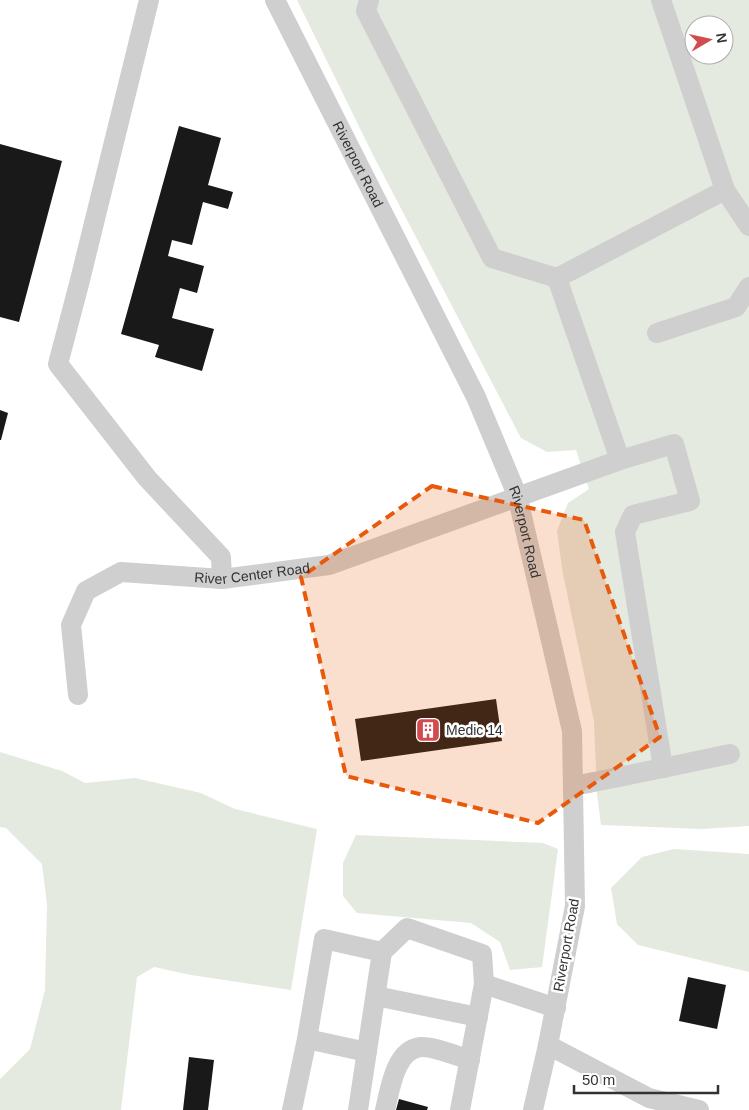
<svg xmlns="http://www.w3.org/2000/svg" width="749" height="1110" font-family="Helvetica,sans-serif">
	<rect width="100%" height="100%" fill="#fff"/>
	<g fill="#e4eadf" fill-rule="evenodd">
		<path d="M297 0H749V826L702 829 601 825 597 794 594 721 563 574 557 531 568 503 589 489 576 450 547 452 521 438 373 155ZM694 25H724V55H694Z"/>
		<path d="M0 752 62 771 85 783 135 778 201 793 235 809 317 829 291 990 191 975 154 967 137 977 121 1110H0V1079L30 1049 45 990 47 904 42 864 6 828 0 827Z"/>
		<path d="M356 835 543 843 558 849 542 967 510 970 500 942 471 923 357 913 343 896V863Z"/>
		<path d="M674 849 749 854V972L638 945 617 924 611 888 642 857Z"/>
	</g>
	<g fill="#191919">
		<path d="M179 126 221 138 208 185 233 192 228 209 203 202 192 245 172 240 168 256 204 266 197 293 180 288 172 318 214 329 202 371 155 357 159 345 121 334Z"/>
		<path d="M0 144 62 161 19 322 0 317Z"/>
		<path d="M0 410 8 413 1 440H0Z"/>
		<path d="M496 699 502 741 361 761 355 719Z"/>
		<path d="M688 977 726 985 717 1029 679 1021Z"/>
		<path d="M189 1057 214 1060 208 1110H183Z"/>
		<path d="M399 1099 428 1107 427 1110H396Z"/>
	</g>
	<g fill="none" stroke-linecap="round" stroke-linejoin="round">
		<g stroke="#cfcfcf" stroke-width="20">
			<path d="M149 0 79 284 58 364 147 478 221 557 222 579"/>
			<path id="s1" d="M275 0 476 397 517 495 572 731 575 906 548 1045 533 1110"/>
			<path d="M369 0 366 11 492 258 557 278"/>
			<path d="M725 190 749 226"/>
			<path d="M657 333 736 307 749 287"/>
			<path d="M620 460 674 444 690 501 633 515 625 532 663 768 730 754"/>
			<path id="s2" d="M78 695 71 625 86 591 121 572 222 579 329 565 620 460 557 278 725 190 661 0"/>
			<path d="M574 786 663 768"/>
			<path d="M376 996 478 1017"/>
			<path d="M307 1039 324 939 382 952"/>
			<path d="M548 1045 649 1098 699 1110"/>
			<path d="M292 1110 307 1039 367 1052"/>
			<path d="M358 1110 382 952 407 928 482 954 484 984 556 1008"/>
			<path d="M385 1110C390 1090 395 1049 421 1047 433 1046 457 1056 470 1060"/>
			<path d="M460 1110 484 984"/>
		</g>
	</g>
	<path fill="#e8590c" fill-opacity="0.2" stroke="#e8590c" stroke-width="4" stroke-dasharray="10 6" stroke-linejoin="round" d="M432 486 584 520 660 737 538 823 346 776 301 577Z"/>
	<defs>
		<symbol id="building-square" viewBox="-11 -11 22 22"><rect x="-9" y="-9" width="18" height="18" rx="4" fill="#d24b4f" stroke="#fff"/><path d="M-4-6H4V6H1V3H-1V6H-4ZM-2.5-4.3h1.7v1.8h-1.7ZM.8-4.3h1.7v1.8H.8ZM-2.5-1h1.7V.8h-1.7ZM.8-1h1.7V.8H.8Z" fill="#fff"/></symbol>
	</defs>
	<g fill-rule="evenodd">
		<use href="#building-square" x="414" y="716" width="28" height="28"/>
	</g>
	<g text-anchor="middle" dominant-baseline="central" stroke-width="5" stroke-linejoin="round" paint-order="stroke">
		<g font-size="14" fill="#323232" stroke="#fff">
			<text stroke="none"><textPath href="#s1" startOffset="184">Riverport Road</textPath></text>
			<text stroke="none"><textPath href="#s1" startOffset="589">Riverport Road</textPath></text>
			<text stroke="none"><textPath href="#s2" startOffset="279">River Center Road</textPath></text>
			<text transform="translate(566 945) rotate(-80)">Riverport Road</text>
		</g>
		<g font-size="14" fill="#323232" stroke="#fff" text-anchor="start">
			<text x="446" y="730">Medic 14</text>
		</g>
	</g>
	<g transform="translate(709 40) rotate(81)"><circle r="24" fill="#ffffff" stroke="#adadad"/>
	<path d="M0-4L9 19L0 12L-9 19Z" fill="#d24b4f"/>
	<text y="-8" font-size="14" font-weight="bold" text-anchor="middle" fill="#323232">N</text>
	</g>
	<path d="M574 1085v8h144v-8" fill="none" stroke="#323232" stroke-width="2.5"/>
	<text x="582" y="1085" font-size="15" fill="#323232" stroke="#ffffff" stroke-width="4" paint-order="stroke">50 m</text>
</svg>
